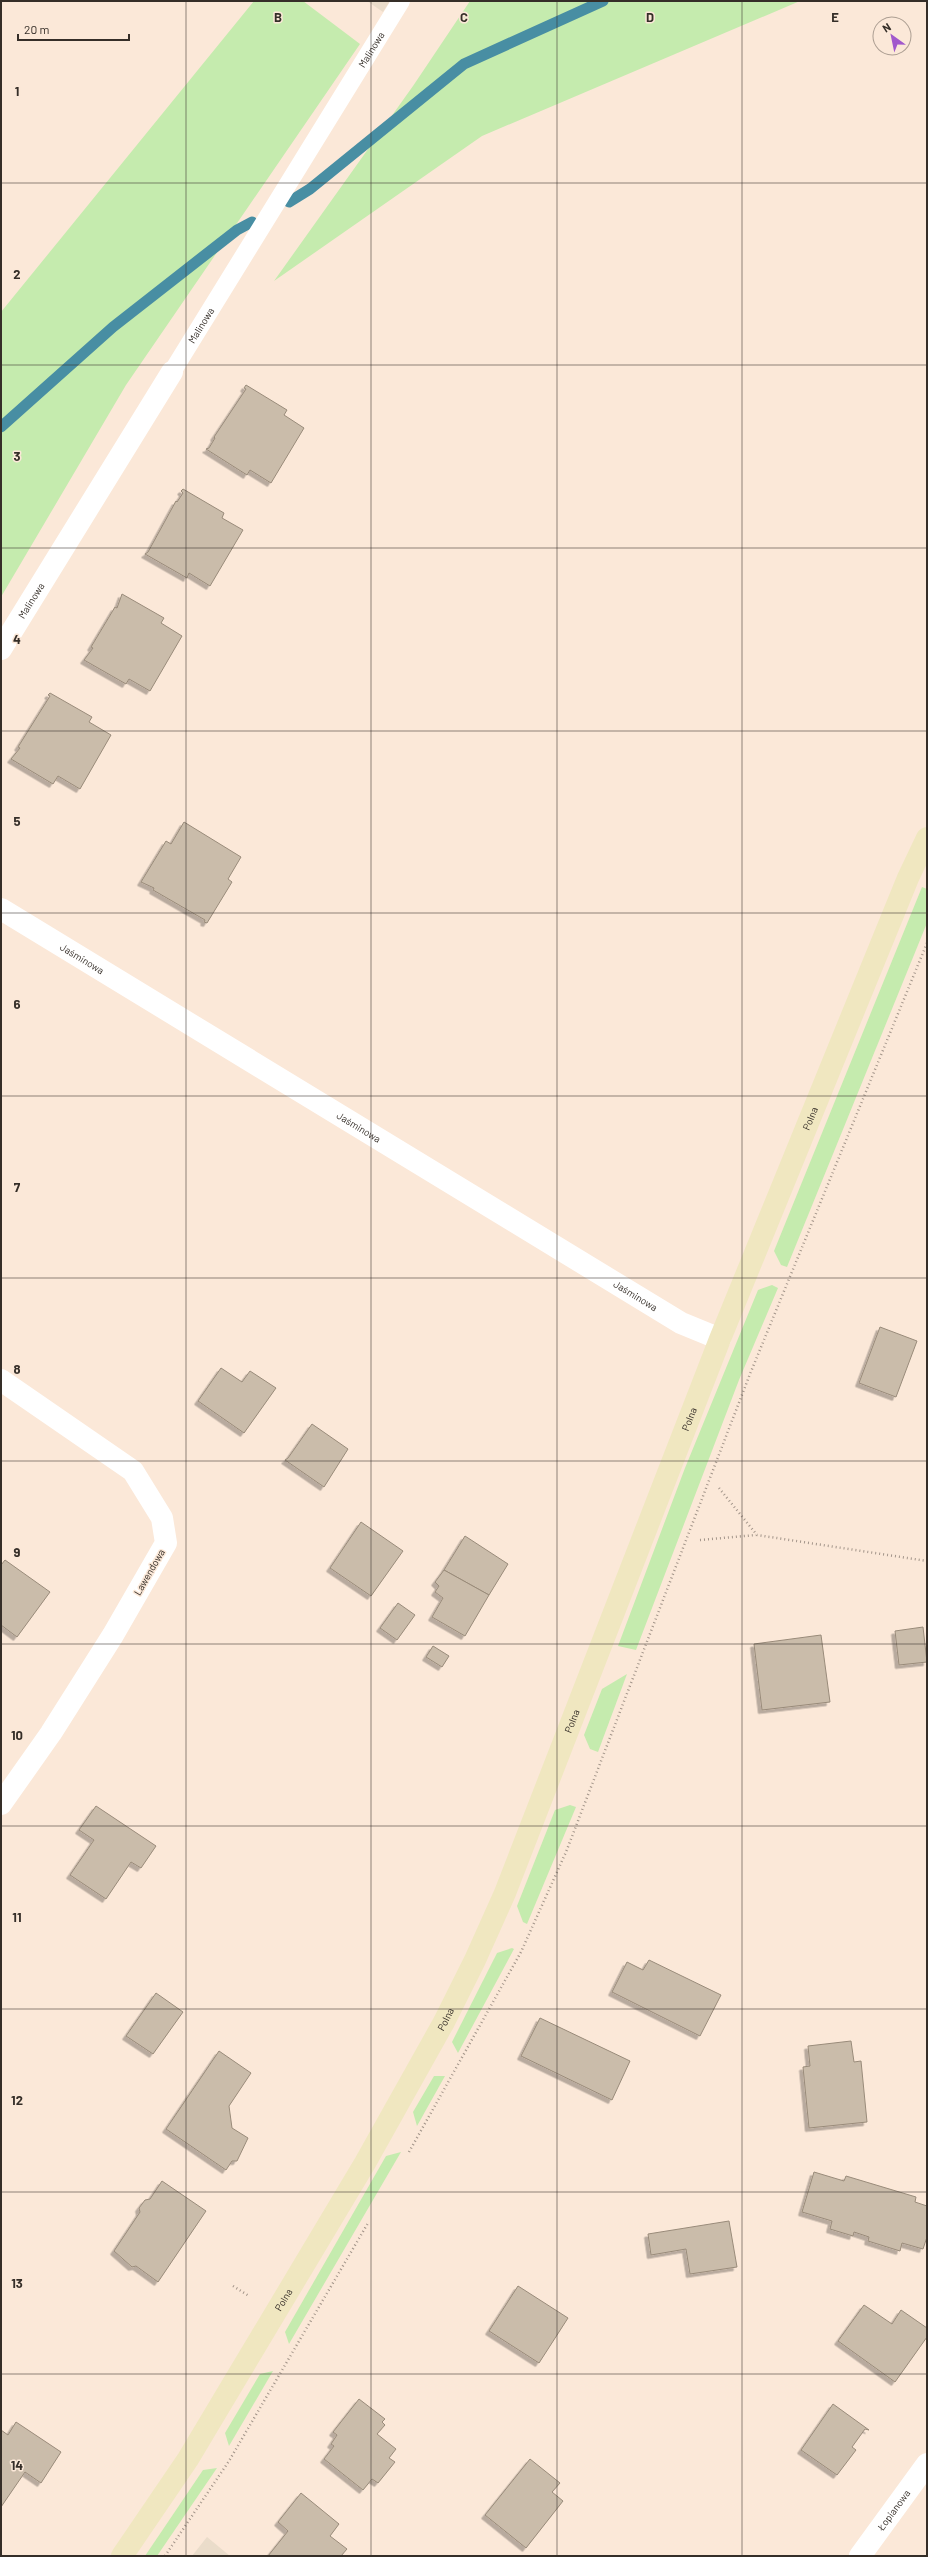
<svg xmlns="http://www.w3.org/2000/svg" width="928" height="2557" font-family="Barlow,sans-serif">
	<defs>
		<filter id="shadow"><feDropShadow dx="-3.5" dy="3.5" stdDeviation="0" flood-color="#0004"/></filter>
	</defs>
	<rect width="100%" height="100%" fill="#fbe8d8"/>
	<g fill="#eadcca">
		<path d="M367 1H390L383 12Z"/>
		<path d="M207 2537 230 2556H192Z"/>
	</g>
	<g fill="#c5ebae">
		<path d="M254 1H303L360 44 126 385 1 597V312Z"/>
		<path d="M470 1H800L482 136 274 281 413 86Z"/>
		<path d="M922 887 927 889V923L787 1267 781 1265 774 1251Z"/>
		<path d="M772 1285 778 1288 739 1380 636 1650 618 1646 685 1468 758 1290Z"/>
		<path d="M627 1674 598 1752 590 1749 584 1735 602 1689Z"/>
		<path d="M570 1805 576 1807 527 1924 523 1922 517 1906 555 1810Z"/>
		<path d="M512 1948 514 1949 458 2053 452 2042 497 1953Z"/>
		<path d="M434 2076H445L417 2126 413 2112Z"/>
		<path d="M401 2152 289 2344 285 2332 386 2156Z"/>
		<path d="M273 2371 229 2446 225 2433 260 2374Z"/>
		<path d="M217 2468 157 2556H145L203 2470Z"/>
	</g>
	<g fill="none" stroke-linecap="round" stroke-linejoin="round">
		<g stroke="#488ea3" stroke-width="11">
			<path d="M289 202 310 189 464 64 603 1"/>
			<path d="M1 427 113 327 237 230 252 222"/>
		</g>
	</g>
	<g fill="#cabcaa" stroke="#998b7a" filter="url(#shadow)">
		<path d="M246 385 287 410 284 415 304 428 271 483 250 470 247 475 206 449 209 448 215 438 214 437 246 389 244 388Z"/>
		<path d="M183 489 224 513 222 518 243 530 210 586 189 573 187 578 145 554 148 552 176 501 177 502 183 493 181 491Z"/>
		<path d="M122 594 164 618 161 623 182 636 150 691 129 679 126 684 84 660 93 648 91 647 115 607 117 608Z"/>
		<path d="M50 693 92 717 89 722 111 735 80 789 58 776 53 784 11 759 20 748 18 747 50 696 48 695Z"/>
		<path d="M184 822 241 857 228 879 232 882 207 923 204 922 205 920 153 890 154 888 141 882 166 841 171 844Z"/>
		<path d="M880 1327 917 1341 896 1397 859 1383Z"/>
		<path d="M221 1368 242 1382 250 1371 276 1388 244 1433 198 1401Z"/>
		<path d="M312 1424 348 1449 324 1487 285 1460 288 1458Z"/>
		<path d="M361 1522 403 1551 371 1596 330 1568Z"/>
		<path d="M465 1536 508 1564 489 1595 444 1570Z"/>
		<path d="M5 1560 50 1592 17 1637 1 1625V1565Z"/>
		<path d="M444 1570 489 1595 465 1636 432 1617 443 1598 435 1592 439 1586 435 1582Z"/>
		<path d="M398 1603 415 1615 397 1640 380 1628Z"/>
		<path d="M923 1627 927 1662 899 1665 895 1631Z"/>
		<path d="M821 1635 830 1702 762 1710 754 1644Z"/>
		<path d="M433 1646 449 1656 442 1667 426 1657Z"/>
		<path d="M96 1806 156 1846 141 1868 131 1862 106 1899 70 1875 94 1840 79 1830Z"/>
		<path d="M649 1960 721 1995 700 2036 612 1992 627 1962 643 1970Z"/>
		<path d="M156 1993 183 2012 153 2054 126 2036Z"/>
		<path d="M540 2018 630 2061 612 2100 521 2056Z"/>
		<path d="M851 2041 854 2062 861 2061 867 2122 809 2128 803 2067 810 2066 808 2046Z"/>
		<path d="M219 2051 251 2073 229 2106 232 2128 248 2138 237 2161H232L226 2170 166 2129Z"/>
		<path d="M814 2172 844 2181 846 2176 916 2197 915 2202 927 2206V2237L923 2249 902 2243 900 2251 868 2241 869 2237 854 2232 853 2236 830 2229 832 2221 802 2212Z"/>
		<path d="M162 2181 206 2211 158 2282 136 2266 132 2267 114 2251 140 2212 139 2208 145 2200 150 2199Z"/>
		<path d="M729 2221 737 2267 690 2274 686 2249 651 2255 648 2234Z"/>
		<path d="M518 2286 568 2318 539 2363 489 2331Z"/>
		<path d="M864 2305 892 2324 901 2310 927 2328V2337L895 2382 838 2341Z"/>
		<path d="M359 2399 385 2419 382 2422 385 2425 377 2434 396 2449 389 2458 395 2462 378 2483 372 2479 363 2490 324 2459 334 2446 331 2444 337 2435 333 2432Z"/>
		<path d="M833 2404 869 2430 865 2429 852 2447 856 2450 837 2475 801 2450Z"/>
		<path d="M16 2422 61 2452 41 2483 25 2472 1 2507V2430L8 2435Z"/>
		<path d="M530 2459 560 2483 552 2492 563 2501 526 2548 485 2515Z"/>
		<path d="M301 2493 339 2524 330 2536 347 2549 341 2556H268L288 2531 278 2522Z"/>
	</g>
	<g fill="none" stroke-linecap="round" stroke-linejoin="round">
		<g stroke="#a3958a" stroke-width="2.5" stroke-dasharray="1 3" stroke-linecap="butt">
			<path d="M719 1488 757 1535 927 1561"/>
			<path d="M700 1540 756 1535"/>
			<path d="M409 2152 521 1952 566 1852 750 1374 927 943"/>
			<path d="M233 2286 249 2296"/>
			<path d="M165 2556 229 2461 368 2223"/>
		</g>
		<path stroke="#fff" stroke-width="18" id="s1" d="M172 372 401 1"/>
		<g stroke="#fff" stroke-width="22">
			<path id="s2" d="M1 649 172 372"/>
			<path id="s3" d="M1 909 681 1323 720 1339"/>
			<path d="M1 1380 133 1471 162 1518 166 1543 113 1635 51 1733 1 1804"/>
			<path id="s4" d="M860 2556 927 2464"/>
		</g>
		<path stroke="#f0e7c0" stroke-width="22" id="s5" d="M122 2556 188 2459 365 2163 444 2022 475 1960 505 1893 720 1339 908 878 927 838"/>
	</g>
	<path fill="none" stroke="#352e28" stroke-width="1" stroke-opacity="0.55" d="M186 1V2556M371 1V2556M557 1V2556M742 1V2556M1 183H927M1 365H927M1 548H927M1 731H927M1 913H927M1 1096H927M1 1278H927M1 1461H927M1 1644H927M1 1826H927M1 2009H927M1 2192H927M1 2374H927"/>
	<g text-anchor="middle" dominant-baseline="central" stroke-width="3" stroke-linejoin="round" paint-order="stroke">
		<g font-size="10" fill="#352e28" stroke="#fbe8d8">
			<text stroke="none"><textPath href="#s1" startOffset="379">Malinowa</textPath></text>
			<text stroke="none"><textPath href="#s1" startOffset="55">Malinowa</textPath></text>
			<text stroke="none"><textPath href="#s2" startOffset="57">Malinowa</textPath></text>
			<text stroke="none"><textPath href="#s3" startOffset="95">Jaśminowa</textPath></text>
			<text stroke="none"><textPath href="#s5" startOffset="1599">Polna</textPath></text>
			<text stroke="none"><textPath href="#s3" startOffset="419">Jaśminowa</textPath></text>
			<text stroke="none"><textPath href="#s3" startOffset="743">Jaśminowa</textPath></text>
			<text stroke="none"><textPath href="#s5" startOffset="1275">Polna</textPath></text>
			<text transform="translate(149 1572) rotate(-60)">Lawendowa</text>
			<text stroke="none"><textPath href="#s5" startOffset="951">Polna</textPath></text>
			<text stroke="none"><textPath href="#s5" startOffset="627">Polna</textPath></text>
			<text stroke="none"><textPath href="#s5" startOffset="303">Polna</textPath></text>
			<text stroke="none"><textPath href="#s4" startOffset="57">Łopianowa</textPath></text>
		</g>
	</g>
	<g font-size="13" text-anchor="middle" font-weight="bold" fill="#352e28" stroke="#fbe8d8" stroke-width="3" stroke-linejoin="round" paint-order="stroke">
		<text x="278" y="22">B</text>
		<text x="464" y="22">C</text>
		<text x="650" y="22">D</text>
		<text x="835" y="22">E</text>
		<text x="17" y="96">1</text>
		<text x="17" y="279">2</text>
		<text x="17" y="461">3</text>
		<text x="17" y="644">4</text>
		<text x="17" y="826">5</text>
		<text x="17" y="1009">6</text>
		<text x="17" y="1192">7</text>
		<text x="17" y="1374">8</text>
		<text x="17" y="1557">9</text>
		<text x="17" y="1740">10</text>
		<text x="17" y="1922">11</text>
		<text x="17" y="2105">12</text>
		<text x="17" y="2288">13</text>
		<text x="17" y="2470">14</text>
	</g>
	<rect width="928" height="2557" fill="none" stroke="#352e28" stroke-width="4"/>
	<g transform="translate(892 36) rotate(327)"><circle r="19" fill="#fbe8d8" stroke="#ac9e92"/>
	<path d="M0-3L7 15L0 10L-7 15Z" fill="#a158cc"/>
	<text y="-6" font-size="11" font-weight="bold" text-anchor="middle" fill="#352e28">N</text>
	</g>
	<path d="M18 34v6h111v-6" fill="none" stroke="#352e28" stroke-width="2"/>
	<text x="24" y="34" font-size="12" fill="#352e28" stroke="#fbe8d8" stroke-width="3" paint-order="stroke">20 m</text>
</svg>
